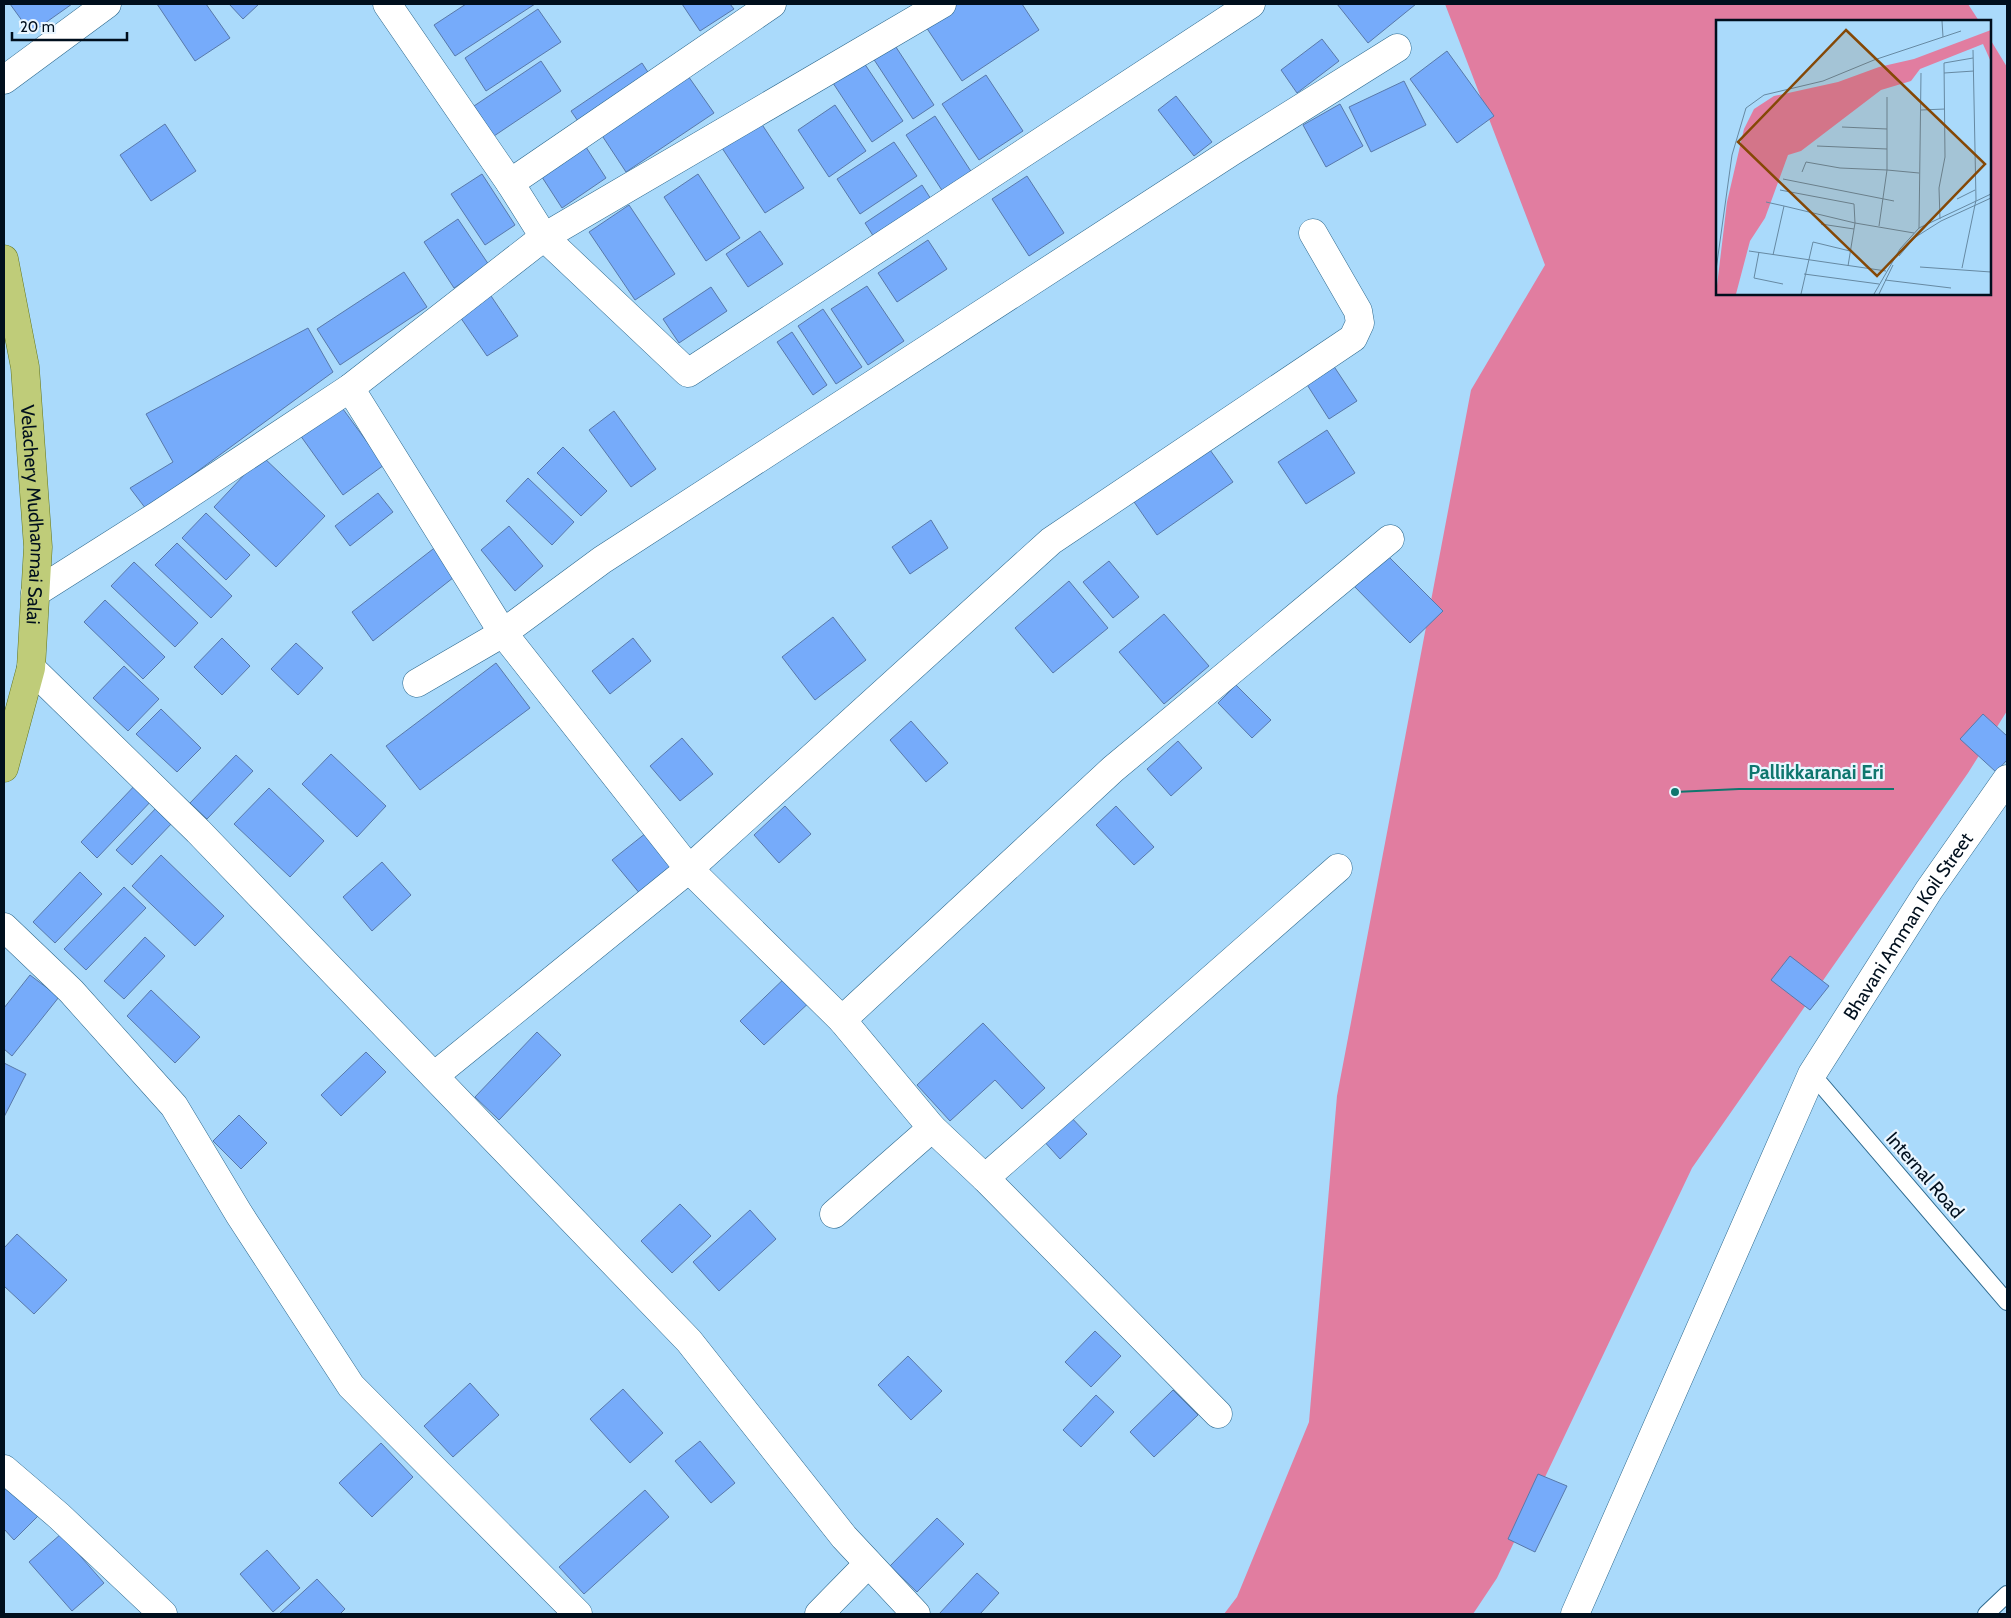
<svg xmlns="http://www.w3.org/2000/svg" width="2011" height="1618" font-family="Cabin,sans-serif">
	<rect width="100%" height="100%" fill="#aadafb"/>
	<path fill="#e17da0" d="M1445 4H1968L1979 21H1717V294H1990V39L2007 67V711L1968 773 1692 1168 1497 1578 1473 1614H1224L1237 1597 1309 1422 1337 1096 1471 390 1545 265Z"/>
	<g fill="#76abfa" stroke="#5879aa">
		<path d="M10 4H72L31 33Z"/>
		<path d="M157 4H206L230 38 195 61Z"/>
		<path d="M229 4H259L243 19Z"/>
		<path d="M466 4H535L455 56 434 25Z"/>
		<path d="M682 4H730L734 9 700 31Z"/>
		<path d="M955 4H1022L1039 30 962 81 924 24Z"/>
		<path d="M1337 4H1416L1368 43Z"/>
		<path d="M538 9 561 42 486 91 465 58Z"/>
		<path d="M890 38 934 105 913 119 869 52Z"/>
		<path d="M1322 39 1339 61 1297 93 1281 70Z"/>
		<path d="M1447 51 1494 116 1457 143 1410 79Z"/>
		<path d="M860 57 903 121 872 142 829 77Z"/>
		<path d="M541 61 561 91 494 136 474 106Z"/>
		<path d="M642 63 653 80 582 127 571 111Z"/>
		<path d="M686 73 714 113 626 172 599 131Z"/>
		<path d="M986 75 1023 131 979 160 942 104Z"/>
		<path d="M1404 81 1426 125 1371 152 1349 107Z"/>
		<path d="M1176 96 1212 142 1194 156 1158 110Z"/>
		<path d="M1340 104 1363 146 1326 167 1303 125Z"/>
		<path d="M835 105 866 151 829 177 798 130Z"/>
		<path d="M935 116 974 176 945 195 906 135Z"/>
		<path d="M759 120 804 188 765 213 720 145Z"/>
		<path d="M165 124 196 171 151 201 120 155Z"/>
		<path d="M894 142 917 176 860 214 837 179Z"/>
		<path d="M584 144 606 178 562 208 540 174Z"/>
		<path d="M482 174 515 225 485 245 451 194Z"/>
		<path d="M698 174 740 238 706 261 664 197Z"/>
		<path d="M1027 176 1064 233 1029 256 992 199Z"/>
		<path d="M922 185 936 207 879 245 865 223Z"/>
		<path d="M629 205 675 274 635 300 589 232Z"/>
		<path d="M458 219 489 265 454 288 424 242Z"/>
		<path d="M760 231 783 264 748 287 726 254Z"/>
		<path d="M928 240 947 269 897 302 878 273Z"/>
		<path d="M404 272 427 307 340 365 317 329Z"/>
		<path d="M867 286 904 341 868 365 831 309Z"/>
		<path d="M711 287 727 311 679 343 663 319Z"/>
		<path d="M489 293 518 336 487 356 458 314Z"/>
		<path d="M823 309 862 367 836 384 798 326Z"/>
		<path d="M308 328 333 372 146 509 130 488 173 462 146 414Z"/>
		<path d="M792 332 827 385 813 395 777 342Z"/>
		<path d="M1331 362 1357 401 1329 419 1304 380Z"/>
		<path d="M340 405 384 465 343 495 300 435Z"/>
		<path d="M614 411 656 469 631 487 589 430Z"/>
		<path d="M1327 430 1355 473 1306 504 1278 462Z"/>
		<path d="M1205 443 1233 482 1157 535 1130 496Z"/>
		<path d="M563 447 607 491 581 516 537 473Z"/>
		<path d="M262 456 325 516 276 567 214 507Z"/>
		<path d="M528 478 574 522 552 545 506 501Z"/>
		<path d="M378 493 393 512 350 546 335 526Z"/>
		<path d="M206 513 250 555 226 580 182 538Z"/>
		<path d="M931 520 948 548 910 574 892 547Z"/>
		<path d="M509 526 543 566 515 591 481 550Z"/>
		<path d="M442 542 463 570 373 641 352 612Z"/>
		<path d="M177 543 232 596 211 618 155 565Z"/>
		<path d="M1384 552 1443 611 1410 643 1352 584Z"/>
		<path d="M1109 561 1139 597 1113 618 1083 582Z"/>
		<path d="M134 562 198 623 175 647 111 586Z"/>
		<path d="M1069 581 1108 628 1053 673 1015 628Z"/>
		<path d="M105 600 165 657 143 679 84 622Z"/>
		<path d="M1164 614 1209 666 1164 704 1119 652Z"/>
		<path d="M833 617 866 660 815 700 782 657Z"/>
		<path d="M222 638 250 666 222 695 194 667Z"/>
		<path d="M633 638 651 661 610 694 592 671Z"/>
		<path d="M296 643 323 668 298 695 271 669Z"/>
		<path d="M496 663 530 708 420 790 386 746Z"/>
		<path d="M124 666 159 699 128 731 93 698Z"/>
		<path d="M1236 685 1271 720 1252 738 1218 703Z"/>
		<path d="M161 709 201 748 177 772 136 734Z"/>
		<path d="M1983 714 2007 736V760L1996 772 1960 739Z"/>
		<path d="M911 721 948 763 926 782 890 740Z"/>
		<path d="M682 738 713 774 680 801 650 766Z"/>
		<path d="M1178 741 1202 768 1171 796 1147 769Z"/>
		<path d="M331 754 386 806 357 837 302 784Z"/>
		<path d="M236 755 253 771 207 819 190 803Z"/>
		<path d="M139 781 155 797 97 858 81 842Z"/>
		<path d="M269 788 324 841 290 877 234 824Z"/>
		<path d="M158 806 174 821 132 865 116 850Z"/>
		<path d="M785 806 811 834 779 863 754 835Z"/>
		<path d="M1116 806 1154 847 1134 865 1096 825Z"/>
		<path d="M651 829 679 864 641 895 612 860Z"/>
		<path d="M161 855 224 916 195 946 132 886Z"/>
		<path d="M382 862 411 895 372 931 343 897Z"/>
		<path d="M80 872 102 894 55 943 33 922Z"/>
		<path d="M124 887 146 908 86 970 64 949Z"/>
		<path d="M145 937 165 956 124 999 104 981Z"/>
		<path d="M1790 956 1829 986 1810 1010 1771 980Z"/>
		<path d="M790 973 814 998 764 1045 740 1021Z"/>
		<path d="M30 975 59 997 12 1056 4 1049V1008Z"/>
		<path d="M151 990 200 1037 175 1063 127 1016Z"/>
		<path d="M983 1023 1045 1088 1022 1109 995 1080 950 1121 917 1085Z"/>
		<path d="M537 1032 561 1055 499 1120 475 1097Z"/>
		<path d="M366 1052 386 1072 341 1116 321 1095Z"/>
		<path d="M4 1063 26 1074 4 1117Z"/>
		<path d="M1068 1114 1087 1134 1060 1159 1042 1139Z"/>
		<path d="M239 1115 267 1143 241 1169 213 1141Z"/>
		<path d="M680 1204 711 1236 672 1273 641 1241Z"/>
		<path d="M750 1210 776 1239 719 1291 693 1262Z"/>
		<path d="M17 1234 67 1280 34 1314 4 1286V1248Z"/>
		<path d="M1095 1331 1121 1356 1091 1387 1065 1362Z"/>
		<path d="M908 1356 942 1391 911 1420 878 1385Z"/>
		<path d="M470 1383 499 1415 453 1457 424 1426Z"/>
		<path d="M623 1389 663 1433 630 1463 590 1419Z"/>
		<path d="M1173 1390 1198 1415 1154 1457 1130 1432Z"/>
		<path d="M1096 1395 1114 1412 1081 1447 1063 1430Z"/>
		<path d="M700 1441 735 1483 711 1503 675 1461Z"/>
		<path d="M381 1443 413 1477 372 1517 339 1483Z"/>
		<path d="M1538 1474 1567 1486 1535 1552 1508 1539Z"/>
		<path d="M4 1483 39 1515 14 1540 4 1529Z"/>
		<path d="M645 1490 669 1517 584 1594 559 1567Z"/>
		<path d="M937 1518 964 1544 917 1592 890 1566Z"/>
		<path d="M61 1534 104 1583 72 1611 29 1562Z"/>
		<path d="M267 1550 300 1588 273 1612 240 1574Z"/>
		<path d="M977 1573 999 1593 980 1614H939Z"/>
		<path d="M317 1579 345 1609 340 1614H279Z"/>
	</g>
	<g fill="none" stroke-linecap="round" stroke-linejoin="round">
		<defs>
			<g id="service">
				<path d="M1812 1074 2007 1302"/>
				<path d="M1986 1614 2007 1594"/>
			</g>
			<g id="minor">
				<path d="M387 4 510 183 544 237 688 373 1251 4"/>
				<path d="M4 80 107 4"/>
				<path d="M510 183 772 4"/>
				<path d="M350 388 503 633 689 869 434 1076"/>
				<path d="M35 593 158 515 350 388 544 237 942 4"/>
				<path d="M31 668 198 831 689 1341 844 1537 916 1614"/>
				<path d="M417 683 503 633 602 560 1231 152 1397 48"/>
				<path d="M4 927 71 991 174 1106 239 1214 351 1386 578 1614"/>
				<path d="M842 1020 1113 769 1390 539"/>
				<path d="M985 1178 1338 868"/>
				<path d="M834 1214 932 1128"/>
				<path d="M1218 1414 985 1178 932 1128 842 1020 689 869 1051 541 1353 338 1360 323 1358 311 1313 233"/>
				<path d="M4 1469 59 1516 163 1614"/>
				<path d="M819 1614 868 1564"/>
				<path id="s1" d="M1575 1614 1812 1074 1929 890 2007 779"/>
			</g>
			<g id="primary">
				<path id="s2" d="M4 259 25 367 38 547 31 668 4 768"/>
			</g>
		</defs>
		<use href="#service" stroke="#2d698e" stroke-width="18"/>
		<use href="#minor" stroke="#2d698e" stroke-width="29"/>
		<use href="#primary" stroke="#61741e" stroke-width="29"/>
		<use href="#service" stroke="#fff" stroke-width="16"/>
		<use href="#minor" stroke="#fff" stroke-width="28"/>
		<use href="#primary" stroke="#bfcc79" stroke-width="28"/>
	</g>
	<g text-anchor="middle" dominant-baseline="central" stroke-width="4.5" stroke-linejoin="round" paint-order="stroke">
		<g font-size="19" fill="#000f1d" stroke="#eaf6ff">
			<text stroke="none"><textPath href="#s2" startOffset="258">Velachery Mudhanmai Salai</textPath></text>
			<text stroke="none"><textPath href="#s1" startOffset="766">Bhavani Amman Koil Street</textPath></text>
			<text transform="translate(1925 1175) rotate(49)">Internal Road</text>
		</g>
	</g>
	<g transform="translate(1716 20)">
		<rect width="275" height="275" fill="#aadafb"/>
		<path d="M275 10V42L267 24 204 49 195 61 165 70 85 131 72 135 49 198 34 221 20 274H0L11 182 28 109 38 89 58 76 122 62 163 47 198 39Z" fill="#e17da0"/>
		<path fill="none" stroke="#6689a2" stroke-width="1" d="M226 1 227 17M228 53 258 51M205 90 229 89M126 107 171 109M101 126 171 129M86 152 90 142 124 148 171 150V77M67 159 178 181M64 170 138 184 139 203 132 246M241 179 259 170M50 182 68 186M224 199 223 168 229 137 228 43 257 38M105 204 138 209M163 206 171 150 203 153M203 208 205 53M33 231 170 251M43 232 38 258 67 264M57 235 68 186 139 203 198 213M183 236 198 218 225 201 275 178M204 247 275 252M246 248 260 180 257 30M0 250 16 135 30 88 48 75 107 61 158 40 245 11M88 254 163 264M169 260 235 268M85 274 97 222 134 231M158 274 184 229 203 208 275 174M163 274 177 245"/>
		<path fill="#854806" fill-opacity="0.15" stroke="#854806" stroke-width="2.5" d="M130 10 269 144 161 256 22 122Z"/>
		<rect width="275" height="275" fill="none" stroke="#000f1d" stroke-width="2.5"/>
	</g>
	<path fill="none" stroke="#0f766e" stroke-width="2" d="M1675 792L1739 789H1894"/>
	<circle fill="#0f766e" stroke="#eaf6ff" stroke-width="2" cx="1675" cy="792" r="5"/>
	<g font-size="20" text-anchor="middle" font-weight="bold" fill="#0f766e" stroke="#eaf6ff" stroke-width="4.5" stroke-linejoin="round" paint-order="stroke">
		<text x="1816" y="779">Pallikkaranai Eri</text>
	</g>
	<rect width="2011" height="1618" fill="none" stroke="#000f1d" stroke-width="10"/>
	<path d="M12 32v8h115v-8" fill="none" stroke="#000f1d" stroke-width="2.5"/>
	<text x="20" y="32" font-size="15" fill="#000f1d" stroke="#eaf6ff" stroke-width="4" paint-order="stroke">20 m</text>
</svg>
